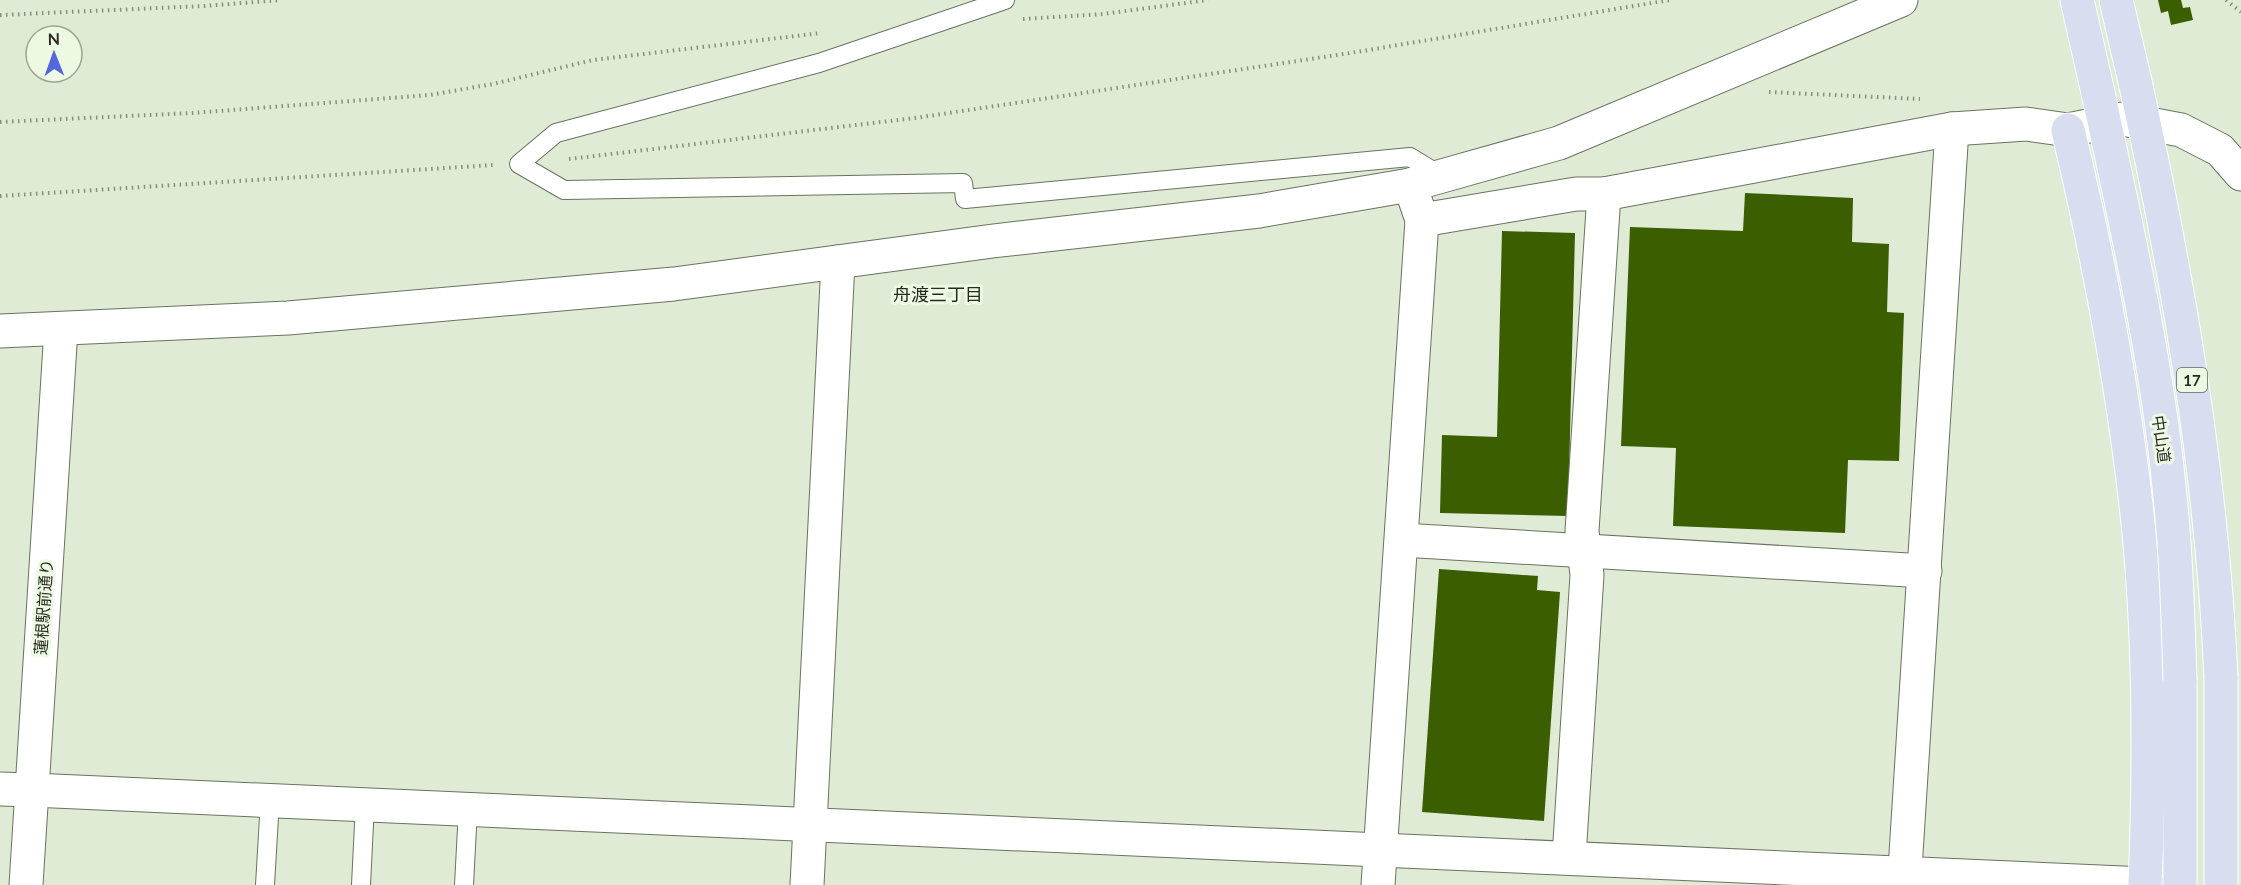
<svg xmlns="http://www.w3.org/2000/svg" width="2241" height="885" font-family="Lato,'Noto Sans JP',sans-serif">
	<rect width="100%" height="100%" fill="#dfebd5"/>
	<g fill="#3a5e00">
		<path d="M2158 0H2181L2183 8 2190 7 2193 20 2171 25 2168 11 2161 13Z"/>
		<path d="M1745 193 1853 198 1852 242 1889 244 1887 312 1904 313 1899 461 1848 460 1845 533 1673 526 1676 448 1621 446 1630 227 1743 231Z"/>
		<path d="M1502 231 1575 233 1568 516 1440 513 1442 435 1497 437Z"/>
		<path d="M1439 569 1538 576 1537 590 1560 592 1544 821 1422 812Z"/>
	</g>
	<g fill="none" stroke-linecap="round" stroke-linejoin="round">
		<defs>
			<g id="service">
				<path d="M1005 0 819 63 556 133 519 164 564 190 963 183 965 199 1410 157 1441 176"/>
				<path d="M265 885 270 800"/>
				<path d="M361 885 365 804"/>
				<path d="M464 885 468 809"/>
			</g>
			<g id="minor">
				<path d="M1422 220 1576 194H1604L1952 129 2026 124 2068 130 2123 119 2181 130 2220 150 2241 174"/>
				<path d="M1402 540 1925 571"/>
				<path d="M0 789 32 790"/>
				<path d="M1380 850 2146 884"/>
				<path d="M1569 857 1587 575 1582 531 1604 194"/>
				<path d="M807 885 838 262"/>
				<path d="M1378 885 1422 220 1410 185 1559 143 1901 0"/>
				<path d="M1904 885 1952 129"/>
			</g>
			<g id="tertiary">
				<path d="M0 331 288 318 674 284 993 241 1259 211 1410 185"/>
				<path d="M32 790 1380 850"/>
				<path d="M26 885 61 329"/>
			</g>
			<g id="trunk">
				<path d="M2077 0 2099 97"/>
				<path d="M2116 0 2136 86"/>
				<path d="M2068 130C2099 260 2124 390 2138 523 2150 642 2150 765 2145 885"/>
				<path d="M2221 677V885"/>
				<path d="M2180 885V680"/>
			</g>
		</defs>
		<use href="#service" stroke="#697360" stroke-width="20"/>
		<use href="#minor" stroke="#697360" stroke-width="35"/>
		<use href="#tertiary" stroke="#697360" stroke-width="35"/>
		<use href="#trunk" stroke="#fff" stroke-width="35"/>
		<g stroke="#878f7f" stroke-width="4" stroke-dasharray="1.5 4.5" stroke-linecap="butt">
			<path d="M2226 0 2241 12"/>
			<path d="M0 15 204 6 281 0"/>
			<path d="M1023 19 1103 14 1208 0"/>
			<path d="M1769 92 1920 99"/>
			<path d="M0 122 192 113 430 95 493 84 593 60 821 33"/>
			<path d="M569 159 915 118 1344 54 1670 0"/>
			<path d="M0 196 493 165"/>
		</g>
		<use href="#service" stroke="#fff" stroke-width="18"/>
		<use href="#minor" stroke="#fff" stroke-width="33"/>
		<use href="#tertiary" stroke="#fff" stroke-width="33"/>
		<use href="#trunk" stroke="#d8deef" stroke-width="33"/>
		<defs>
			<g id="trunk-bridge">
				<path d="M2136 86C2179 282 2212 477 2221 677"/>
				<path d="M2099 97C2126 225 2156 355 2169 486 2176 550 2178 615 2180 680"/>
			</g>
		</defs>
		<use href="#trunk-bridge" stroke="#fff" stroke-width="35" stroke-linecap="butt"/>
		<use href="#trunk-bridge" stroke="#d8deef" stroke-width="33"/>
	</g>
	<g text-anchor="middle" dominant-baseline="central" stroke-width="6" stroke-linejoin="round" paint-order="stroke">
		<rect fill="#edf9e2" stroke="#62685c" stroke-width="1.5" x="2177" y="368" width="30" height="24" rx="4.5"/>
		<g font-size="15" font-weight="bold" fill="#262a22">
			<text x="2192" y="380">17</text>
		</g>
		<g font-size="16" fill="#262a22" stroke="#edf9e2">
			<text transform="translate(2162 439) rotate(82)">中山道</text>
			<text transform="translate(43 607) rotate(-86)">蓮根駅前通り</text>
		</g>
		<g font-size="18" fill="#262a22" stroke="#edf9e2">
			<text x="938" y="294">舟渡三丁目</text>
		</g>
	</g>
	<g transform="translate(54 54) rotate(359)"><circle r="28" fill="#edf9e2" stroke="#9da695" stroke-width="1.5"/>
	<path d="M0-4.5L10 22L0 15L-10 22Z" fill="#5467dd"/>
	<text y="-9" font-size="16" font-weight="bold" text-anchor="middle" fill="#262a22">N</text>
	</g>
</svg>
